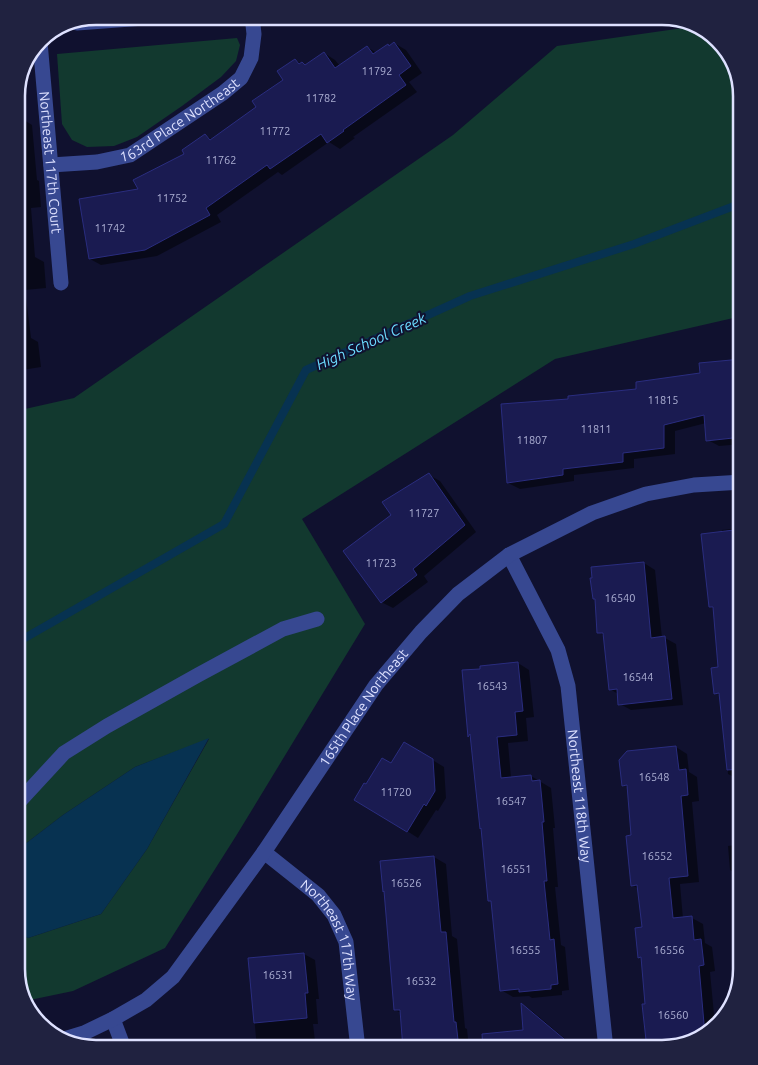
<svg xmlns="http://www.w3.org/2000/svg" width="758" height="1065" font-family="Ubuntu,sans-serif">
	<rect width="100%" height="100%" fill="#10112f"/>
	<g fill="#12392f">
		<path d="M697 26 702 27 731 56 742 96V316L555 359 302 519 365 624 236 836 165 948 73 991 25 1001 16 969V931L28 938 101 914 147 849 209 739 135 767 63 815 16 851V411L74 398 453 135 557 46Z"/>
		<path d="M237 38 240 45 236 61 221 77 182 106 137 137 114 146 87 147 72 140 62 124 57 54Z"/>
	</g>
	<path fill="#073251" d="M209 738 147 849 101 914 28 938 16 931V851L63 815 135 767Z"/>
	<g fill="#0007">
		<path d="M394 43 406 50 422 73 409 82 417 92 353 137 355 138 340 149 329 142 282 175 278 172 217 215 221 222 157 256 101 265 90 259 140 190 186 154 205 135 213 140 258 108 285 80 295 60 306 66 324 53 335 60 340 66 367 47 377 53 388 45 390 46Z"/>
		<path d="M21 81 24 120 32 125 37 180 39 181 41 207 31 208 35 257 44 262 46 288 25 290 31 338 38 342 41 367 16 371V90Z"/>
		<path d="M742 360V444L719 446 708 440 706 423 675 431V454L634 459V468L574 475V481L520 489 508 483 569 400 637 390 702 374Z"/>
		<path d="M429 475 440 481 476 532 424 576 428 582 393 608 381 602 393 515Z"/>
		<path d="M742 528V780H740L728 774 721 696 715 693 719 668 714 609 710 607 722 530Z"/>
		<path d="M644 563 655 570 662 638H665L676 644 683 705 631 710 620 704 618 694 610 689 604 636 599 632 596 600 594 599Z"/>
		<path d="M518 663 529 670 534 717 526 718 528 741 508 743 511 778 531 776 551 788 555 828H553L558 887H555L561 945 565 947 569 990 562 991V995L532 998 529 996 513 997 501 990 492 901 471 738 469 737 463 671 482 670Z"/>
		<path d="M676 747 687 754 689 772 697 777 699 801 692 802 699 882 680 884 683 919 692 918 703 924 705 943 712 947 715 971 710 972 715 1025 702 1038 662 1049 646 1005 643 959 639 957 643 928 639 889 632 885V837L629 788 623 785Z"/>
		<path d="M416 750 444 767 446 798 438 811 436 810 418 838 407 831 366 786 391 765Z"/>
		<path d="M742 819V923L737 874 730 870 728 846 735 845 733 820Z"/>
		<path d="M434 857 446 864 452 936 457 939 465 1028 467 1029 469 1049H404L401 1013 395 1010 382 862Z"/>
		<path d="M304 954 315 960 319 999H316L318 1024H313L316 1049H257L249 959Z"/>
		<path d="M522 1005 532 1011 570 1043 571 1049 525 1031Z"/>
	</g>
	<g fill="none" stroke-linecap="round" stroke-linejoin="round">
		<path stroke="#073251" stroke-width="8" d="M16 643 224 524 306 370 470 296 634 244 742 203"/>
	</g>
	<g fill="#1a1b51" stroke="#2a2d7f">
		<path d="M394 42 411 66 399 75 406 85 343 130 344 131 327 143 321 134 270 169 267 165 206 208 210 215 145 250 89 259 79 199 138 189 133 180 184 154 182 150 205 134 210 140 256 107 252 101 283 80 277 71 295 59 299 64 302 62 305 65 324 52 335 68 367 46 373 54 388 44 389 46Z"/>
		<path d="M742 359V437L706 441 704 415 664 425V448L623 453V462L563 469V475L507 483 501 404 568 399V396L636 389V382L700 373 699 363Z"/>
		<path d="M429 473 465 525 413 569 417 575 381 603 343 551 391 515 382 502Z"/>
		<path d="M742 529V769L727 770 719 693 714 694 711 668 718 667 713 607H709L701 534Z"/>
		<path d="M644 562 651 638 665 636 672 699 618 705 617 689 609 690 603 633H597L595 599H593L590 578H592L591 567Z"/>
		<path d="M518 662 523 711 515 712 517 735 497 737 501 778 531 775 532 781 540 780 544 822H542L547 881H544L550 940 554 939 558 984 551 985V989L519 992V989L500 991 491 901H488L481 828 480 829 470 734 468 737 462 670 480 669V666Z"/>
		<path d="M404 742 433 759 435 791 426 806 424 804 407 832 354 800 364 783 366 784 382 758 391 763Z"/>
		<path d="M676 746 679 770 686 769 688 795 681 796 688 876 669 878 673 918 692 916 694 940 701 939 704 965 699 966 705 1035 702 1038 662 1049H647L642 1004H645L641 957 638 958 635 928 642 927 637 885 631 886 626 836 631 835 627 785 622 786 619 760 627 751Z"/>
		<path d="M434 856 441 932H446L454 1022H456L459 1049H403L400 1010H394L384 891 383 892 380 861Z"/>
		<path d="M304 953 308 993H305L307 1018 254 1023 248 958Z"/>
		<path d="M521 1003 576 1049H483L482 1034 523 1030Z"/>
	</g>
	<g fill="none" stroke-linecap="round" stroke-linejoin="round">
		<g stroke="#374891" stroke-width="15">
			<path d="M77 23 171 16"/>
			<path id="s1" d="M40 42 61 283"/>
			<path id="s2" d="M51 165 97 162 130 155 223 93 241 78 251 58 254 34 252 16"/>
			<path id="s3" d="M509 555 558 650 568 686 606 1049"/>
			<path d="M16 805 64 753 107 726 198 675 283 629 317 619"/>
			<path id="s4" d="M264 852 318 895 334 915 346 942 358 1049"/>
			<path d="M113 1019 122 1043V1049"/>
			<path id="s5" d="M61 1040 84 1033 113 1019 146 1000 173 977 264 852 376 685 421 632 458 594 509 555 592 513 646 494 694 485 742 482"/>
		</g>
	</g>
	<g text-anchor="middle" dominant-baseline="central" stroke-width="4" stroke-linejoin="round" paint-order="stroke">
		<g font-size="11" fill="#adb0d4">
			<text x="377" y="71">11792</text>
			<text x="321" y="98">11782</text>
			<text x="275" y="131">11772</text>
			<text x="221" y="160">11762</text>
			<text x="172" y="198">11752</text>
			<text x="110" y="228">11742</text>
			<text x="663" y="400">11815</text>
			<text x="596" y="429">11811</text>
			<text x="532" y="440">11807</text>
			<text x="424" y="513">11727</text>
			<text x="381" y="563">11723</text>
			<text x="620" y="598">16540</text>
			<text x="638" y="677">16544</text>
			<text x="492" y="686">16543</text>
			<text x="654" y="777">16548</text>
			<text x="396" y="792">11720</text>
			<text x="511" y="801">16547</text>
			<text x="657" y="856">16552</text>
			<text x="516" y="869">16551</text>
			<text x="406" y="883">16526</text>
			<text x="525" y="950">16555</text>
			<text x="669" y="950">16556</text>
			<text x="278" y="975">16531</text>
			<text x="421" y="981">16532</text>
			<text x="673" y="1015">16560</text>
		</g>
		<g font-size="14" fill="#dee1ff" stroke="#10112f">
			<text stroke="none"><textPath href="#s2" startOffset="140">163rd Place Northeast</textPath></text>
			<text stroke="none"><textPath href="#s1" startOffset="121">Northeast 117th Court</textPath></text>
			<text stroke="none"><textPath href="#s5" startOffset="460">165th Place Northeast</textPath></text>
			<text stroke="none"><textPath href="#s3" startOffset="255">Northeast 118th Way</textPath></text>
			<text stroke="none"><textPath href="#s4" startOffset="116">Northeast 117th Way</textPath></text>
		</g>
		<g font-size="15" font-style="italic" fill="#6cdcff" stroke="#10112f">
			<text transform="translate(371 341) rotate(-24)">High School Creek</text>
		</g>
	</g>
	<path d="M0 0H758V1065H0ZM96 25H662A71 71 0 0 1 733 96V969A71 71 0 0 1 662 1040H96A71 71 0 0 1 25 969V96A71 71 0 0 1 96 25Z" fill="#202240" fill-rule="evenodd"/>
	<path fill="none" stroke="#dee1ff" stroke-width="2.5" d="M96 25H662A71 71 0 0 1 733 96V969A71 71 0 0 1 662 1040H96A71 71 0 0 1 25 969V96A71 71 0 0 1 96 25Z"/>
</svg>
